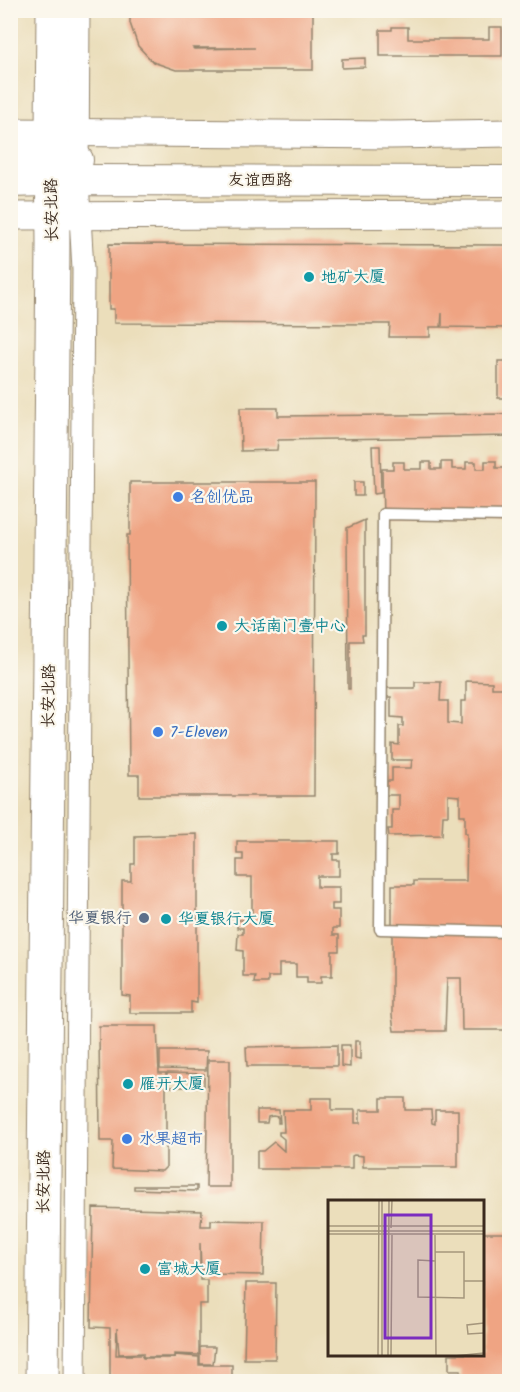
<svg xmlns="http://www.w3.org/2000/svg" width="520" height="1392" font-family="Kalam,'LXGW WenKai TC',sans-serif">
	<rect width="100%" height="100%" fill="#fbf7ec"/>
	<filter id="ink" filterUnits="userSpaceOnUse"><feTurbulence type="fractalNoise" baseFrequency=".0167" numOctaves="2"/><feDisplacementMap in="SourceGraphic" scale="12" xChannelSelector="R" yChannelSelector="G"/><feConvolveMatrix kernelMatrix="1 2 1 2 8 2 1 2 1" color-interpolation-filters="sRGB"/></filter>
	<filter id="wash" filterUnits="userSpaceOnUse"><feTurbulence type="fractalNoise" baseFrequency=".008" numOctaves="4" result="noise"/><feDisplacementMap in="SourceGraphic" scale="24" xChannelSelector="R" yChannelSelector="G"/><feGaussianBlur stdDeviation="1.35" result="paint"/><feColorMatrix in="noise" values="0 0 0 0 0 0 0 0 0 0 0 0 0 0 0 0 0 1.4 0 .05"/><feComposite in="paint" operator="in"/></filter>
	<g filter="url(#wash)">
		<rect width="100%" height="100%" fill="#ebdebb"/>
		<g id="blocks">
			<g fill="#efa483" fill-rule="evenodd">
				<path d="M130 10H313V70H176L153 62 138 46 130 23ZM193 48H255L194 49Z"/>
				<path d="M392 27H408V39H489V27H502V56H380V30H392Z"/>
				<path d="M365 58V67L342 68V59Z"/>
				<path d="M109 244 510 245V328L442 327V313L441 327H430V337H389L390 324 114 323V309H109Z"/>
				<rect x="498" y="361" width="12" height="37"/>
				<path d="M240 408H278V416L510 414V436L278 440 277 450 241 451Z"/>
				<path d="M372 446H380L381 493 374 494Z"/>
				<path d="M485 461H496V468H510V518L383 519 382 469H393V462H404V469H422V462H431V469H441V462H452V469H466V462H476V469H485Z"/>
				<path d="M130 482H315L314 796H139V775H129L127 535H130Z"/>
				<rect x="354" y="482" width="9" height="14"/>
				<path d="M365 520V635H362L363 641H350V689H348L347 528Z"/>
				<path d="M466 681 492 682V688H510V1030H462L461 978H447L445 1031H394L392 1015V885H414V881H466L467 833H465V815H460V796L448 795V815H443L442 835 389 836 388 829H392V810H399V795H386L387 781H392V768H411L412 760H392V744L399 745V726H403V718L391 717V697H387V688H415V682H441L440 701H448V723L461 724V701H466Z"/>
				<path d="M197 834V1003L191 1002V1013H130V996L122 995V881H131V864H135V836Z"/>
				<path d="M237 841H339V854H333V860H339V876H317V887H339V904H332V910H339V928H333V935H339V951H332V976H321V983H307V977H296V964H279V977H268V983H254L255 976H243V951L237 950 238 934H243V928H237V920H252V877H237V860H243V854H237Z"/>
				<path d="M99 1026H157L159 1073H166V1167L162 1171 112 1169 113 1141H100Z"/>
				<path d="M355 1041H360V1059L355 1058Z"/>
				<path d="M337 1045V1066H247L246 1047Z"/>
				<path d="M341 1045H350V1067L341 1066Z"/>
				<path d="M160 1051H207L206 1070 160 1069Z"/>
				<path d="M208 1060H230V1187H206Z"/>
				<path d="M167 1073 204 1074V1087H167Z"/>
				<path d="M311 1098H332V1110H355V1123H360V1110H381V1098H405V1110H431L432 1123 435 1124V1110H458V1167H363V1156L354 1155 352 1156V1169H257V1151H263L274 1142 284 1151V1139L279 1135V1132H284L283 1110H311Z"/>
				<path d="M257 1110H279L280 1123H278V1117L273 1116 268 1117 267 1123H257Z"/>
				<path d="M134 1186H197V1191L134 1189Z"/>
				<path d="M93 1208 202 1211 201 1226H211V1220L264 1221 263 1275 211 1274V1269H201L200 1243V1280H207V1304H199V1355L174 1354V1357H143V1353L119 1354 117 1328 116 1355H141L143 1358H175V1355L199 1357V1365H232V1382H114V1379H110V1328L91 1327Z"/>
				<path d="M482 1233H510V1382H461V1370H449V1354H482Z"/>
				<path d="M246 1283H276L275 1359H244Z"/>
				<path d="M200 1347H215L213 1364H200Z"/>
			</g>
		</g>
	</g>
	<g filter="url(#ink)">
		<use href="#blocks" fill-opacity="0" stroke="#93846c" stroke-width="1.5"/>
		<g fill="none" stroke-linecap="round" stroke-linejoin="round">
			<defs>
				<path id="service" d="M510 516 383 514 380 929 510 932"/>
				<path id="minor" d="M75 1382 83 270 78 180 79 10"/>
				<g id="tertiary">
					<path d="M10 132 391 135 510 133"/>
					<path d="M10 216 510 214"/>
				</g>
				<g id="secondary">
					<path d="M10 159 78 160"/>
					<path d="M10 182 78 180 510 181"/>
				</g>
				<path id="primary" d="M42 1382 53 245 52 132 53 10"/>
			</defs>
			<use href="#service" stroke="#93846c" stroke-width="13"/>
			<use href="#minor" stroke="#93846c" stroke-width="23"/>
			<use href="#tertiary" stroke="#93846c" stroke-width="29"/>
			<use href="#secondary" stroke="#93846c" stroke-width="32"/>
			<use href="#primary" stroke="#93846c" stroke-width="35"/>
			<use href="#service" stroke="#fff" stroke-width="10"/>
			<use href="#minor" stroke="#fff" stroke-width="21"/>
			<use href="#tertiary" stroke="#fff" stroke-width="27"/>
			<use href="#secondary" stroke="#fff" stroke-width="30"/>
			<use href="#primary" stroke="#fff" stroke-width="33"/>
		</g>
	</g>
	<g fill="#0f9aa8" stroke="#fbf7ec" stroke-width="2">
		<circle cx="309" cy="277" r="6"/>
		<circle cx="222" cy="626" r="6"/>
		<circle cx="166" cy="919" r="6"/>
		<circle cx="128" cy="1084" r="6"/>
		<circle cx="145" cy="1269" r="6"/>
	</g>
	<g fill="#3f7fe0" stroke="#fbf7ec" stroke-width="2">
		<circle cx="178" cy="497" r="6"/>
		<circle cx="158" cy="732" r="6"/>
		<circle cx="127" cy="1139" r="6"/>
	</g>
	<circle fill="#5c6f8a" stroke="#fbf7ec" stroke-width="2" cx="144" cy="918" r="6"/>
	<g text-anchor="middle" dominant-baseline="central" stroke-width="4.5" stroke-linejoin="round" paint-order="stroke">
		<g font-size="16" fill="#3b2a1e" stroke="#fbf7ec">
			<text x="260" y="180">友谊西路</text>
			<text transform="translate(52 210) rotate(-91)">长安北路</text>
			<text transform="translate(49 696) rotate(-89)">长安北路</text>
			<text transform="translate(44 1182) rotate(-89)">长安北路</text>
		</g>
		<g font-size="16" fill="#0d838f" stroke="#fbf7ec" text-anchor="start">
			<text x="321" y="277">地矿大厦</text>
			<text x="234" y="626">大话南门壹中心</text>
			<text x="178" y="919">华夏银行大厦</text>
			<text x="140" y="1084">雁开大厦</text>
			<text x="157" y="1269">富城大厦</text>
		</g>
		<g font-size="16" fill="#366cbe" stroke="#fbf7ec" text-anchor="start">
			<text x="190" y="497">名创优品</text>
			<text x="170" y="732">7-Eleven</text>
			<text x="139" y="1139">水果超市</text>
		</g>
		<g font-size="16" fill="#4e5e75" stroke="#fbf7ec" text-anchor="end">
			<text x="132" y="918">华夏银行</text>
		</g>
	</g>
	<g transform="translate(328 1200)">
		<rect width="156" height="156" fill="#ebdebb"/>
		<path fill="none" stroke="#a5967c" stroke-width="1.5" d="M0 26H156M63 28 64 0M0 31H156M0 34H156M107 35 108 156M107 52H136V98L90 97V60L107 61M136 81H156M156 123 139 125 140 134 156 133M50 156 51 0M54 156V0M60 156 61 0M63 156 64 35M126 156 156 153"/>
		<path fill="#7b2cbf" fill-opacity="0.15" stroke="#7b2cbf" stroke-width="3" d="M57 15H103V138H57Z"/>
		<rect width="156" height="156" fill="none" stroke="#3b2a1e" stroke-width="3"/>
	</g>
	<rect width="520" height="1392" fill="none" stroke="#fbf7ec" stroke-width="36"/>
</svg>
